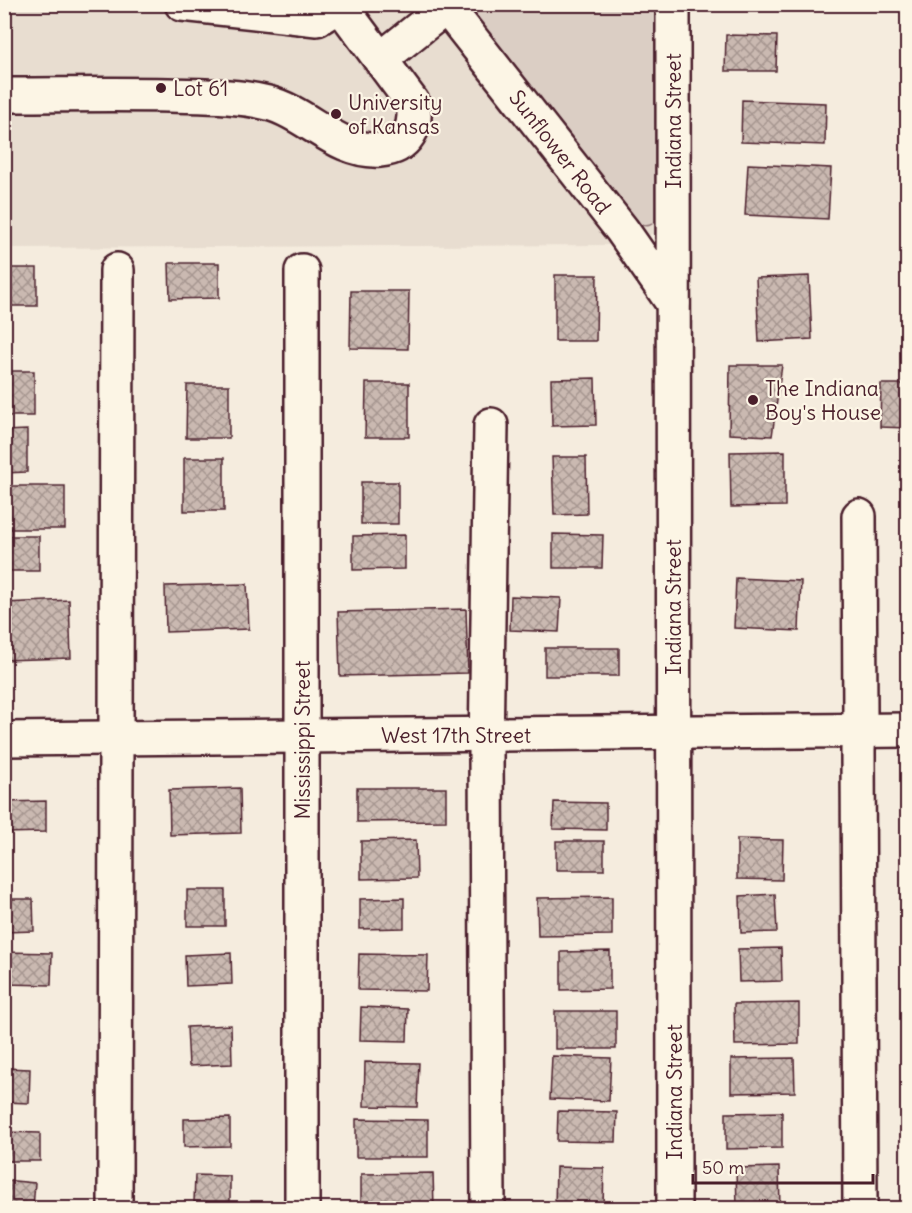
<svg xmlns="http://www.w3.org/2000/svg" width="912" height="1213" font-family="Delius,sans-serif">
	<defs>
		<pattern id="building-cross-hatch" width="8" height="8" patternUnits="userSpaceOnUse" patternTransform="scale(1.5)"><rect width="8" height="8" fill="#cab9b1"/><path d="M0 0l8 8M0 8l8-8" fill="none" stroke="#a69690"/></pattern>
	</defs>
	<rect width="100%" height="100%" fill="#f5ecde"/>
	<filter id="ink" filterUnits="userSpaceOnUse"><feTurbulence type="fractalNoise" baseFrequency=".0167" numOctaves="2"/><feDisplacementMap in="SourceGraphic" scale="12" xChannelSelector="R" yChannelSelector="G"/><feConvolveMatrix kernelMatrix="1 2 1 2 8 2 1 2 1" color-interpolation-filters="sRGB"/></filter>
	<g filter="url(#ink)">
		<path fill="#e8ddd0" d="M5 5H667L663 231 614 245 5 248Z"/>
		<path fill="#dbcec4" stroke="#927678" stroke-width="1.5" d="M465 5H660V215C654 226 646 229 636 222Z"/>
		<g fill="url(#building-cross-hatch)" stroke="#4a1f2b" stroke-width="1.5">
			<path d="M726 35 777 36 776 71H725Z"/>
			<path d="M742 100 826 103 825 145 741 142Z"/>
			<path d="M748 164 831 168 828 219 745 215Z"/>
			<path d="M169 263H219V298L170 299Z"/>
			<rect x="4" y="268" width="33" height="38"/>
			<path d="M555 275H597L596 341H555Z"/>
			<path d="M809 276 812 339 759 342 756 278Z"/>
			<path d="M351 291H409L408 349 350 348Z"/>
			<path d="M730 365H782L772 436 729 434Z"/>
			<rect x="4" y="371" width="30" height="45"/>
			<path d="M595 378 596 425 552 426 551 379Z"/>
			<path d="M366 383H409V437H365Z"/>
			<path d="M881 384H908V428L880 427Z"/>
			<path d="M187 385H229V438H186Z"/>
			<path d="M27 430V472L4 473V431Z"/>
			<path d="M785 451V506L731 507 730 452Z"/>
			<path d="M552 457H586L587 514 554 515Z"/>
			<rect x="184" y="458" width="40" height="53"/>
			<rect x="361" y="482" width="37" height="42"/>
			<rect x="4" y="486" width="61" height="43"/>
			<path d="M553 534 603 535 602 568H553Z"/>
			<path d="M405 535V569L353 570V536Z"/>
			<rect x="4" y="536" width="35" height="35"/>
			<path d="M736 578 801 581 799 631 734 628Z"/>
			<path d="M247 584 249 629 166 632 165 586Z"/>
			<path d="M511 596 561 598 559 632 510 630Z"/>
			<path d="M69 600 71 658 4 660V603Z"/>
			<path d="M466 609 468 673 340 676 338 612Z"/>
			<rect x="545" y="648" width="74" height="28"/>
			<path d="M240 788 241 833 170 835 169 790Z"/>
			<path d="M357 788H446V821L357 822Z"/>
			<path d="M46 801V832L4 833V802Z"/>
			<path d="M554 802 606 803V830L553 829Z"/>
			<path d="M737 839 783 840 782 880 737 879Z"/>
			<path d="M416 840 417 878 361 879V841Z"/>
			<rect x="556" y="841" width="48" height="29"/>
			<rect x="187" y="890" width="38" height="36"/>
			<path d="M775 894 777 932 741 933 740 896Z"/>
			<path d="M612 897V935L538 936 537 898Z"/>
			<path d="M404 898V928L360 929V899Z"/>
			<path d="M4 899H33L34 931 4 932Z"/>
			<path d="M781 948 782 981 739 982 738 949Z"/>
			<path d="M610 951V989L561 990V952Z"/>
			<path d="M4 952 52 953 51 985 4 984Z"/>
			<path d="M231 953 232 984 186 986 185 955Z"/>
			<path d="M359 954 428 955 427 991 358 990Z"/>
			<path d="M799 1003V1044L735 1045 734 1004Z"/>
			<path d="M361 1007 408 1009 407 1041 360 1040Z"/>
			<rect x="555" y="1011" width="61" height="38"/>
			<path d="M231 1025 232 1064 189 1066 187 1027Z"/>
			<path d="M552 1056 611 1058 609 1101 550 1099Z"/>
			<path d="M794 1058 795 1092 731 1093V1059Z"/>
			<path d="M365 1062 419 1063 417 1107 364 1106Z"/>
			<path d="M4 1068 30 1069 29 1103 4 1102Z"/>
			<path d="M558 1111 617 1112 616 1142 557 1141Z"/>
			<path d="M782 1112V1148L726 1149V1113Z"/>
			<path d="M230 1118V1146L184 1147V1119Z"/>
			<path d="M356 1119 428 1120V1157H356Z"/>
			<path d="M4 1132 40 1133V1161H4Z"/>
			<path d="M556 1167 604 1168 603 1206 555 1205Z"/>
			<path d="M779 1167 780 1208H737L736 1168Z"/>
			<path d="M433 1173 434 1208H361V1174Z"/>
			<path d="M195 1175 230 1176V1202H194Z"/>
			<path d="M4 1180 35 1183 33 1208H4Z"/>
		</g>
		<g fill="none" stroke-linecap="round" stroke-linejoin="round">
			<defs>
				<g id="minor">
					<path d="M182 4 317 19 340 5"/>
					<path d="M444 4 622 230 673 303"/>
					<path d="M673 4 674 1208"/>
					<path d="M381 59 446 7"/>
					<path d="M4 95C59 95 114 94 169 95 201 96 236 95 268 103 307 113 338 153 380 150 407 148 419 126 412 102L339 4"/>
					<path d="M859 516 860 717 858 750 860 1208"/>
					<path d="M4 739 908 730"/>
					<path d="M115 1208 117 270"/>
					<path d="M302 1208V271"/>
					<path d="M488 1208 486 750 491 425"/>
				</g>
			</defs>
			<use href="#minor" stroke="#4a1f2b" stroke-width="38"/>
			<use href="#minor" stroke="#fcf5e5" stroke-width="33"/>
		</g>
	</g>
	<g fill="#4a1f2b" stroke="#fcf5e5" stroke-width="2">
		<circle cx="161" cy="88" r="6"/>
		<circle cx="336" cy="114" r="6"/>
		<circle cx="753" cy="400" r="6"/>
	</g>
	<g text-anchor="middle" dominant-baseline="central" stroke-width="4.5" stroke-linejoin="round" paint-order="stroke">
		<g font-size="21" fill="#4a1f2b" stroke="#fcf5e5" text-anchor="start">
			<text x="173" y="88">Lot 61</text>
			<text x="348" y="102">University<tspan x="348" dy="24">of Kansas</tspan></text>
			<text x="765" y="388">The Indiana<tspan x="765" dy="24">Boy's House</tspan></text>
		</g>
		<g font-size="21" fill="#4a1f2b" stroke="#fcf5e5">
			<text transform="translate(673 121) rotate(-90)">Indiana Street</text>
			<text transform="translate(560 152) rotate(52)">Sunflower Road</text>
			<text transform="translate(673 607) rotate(-90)">Indiana Street</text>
			<text x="456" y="735">West 17th Street</text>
			<text transform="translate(302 740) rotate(-90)">Mississippi Street</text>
			<text transform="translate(674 1092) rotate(-90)">Indiana Street</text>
		</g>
	</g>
	<rect width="912" height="1213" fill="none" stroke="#fcf5e5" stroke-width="24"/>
	<rect x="12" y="12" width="888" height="1189" fill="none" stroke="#4a1f2b" stroke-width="2" filter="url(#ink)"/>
	<path d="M693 1174v9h180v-9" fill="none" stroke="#4a1f2b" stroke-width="3"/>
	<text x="702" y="1174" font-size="18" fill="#4a1f2b" stroke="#fcf5e5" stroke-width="4.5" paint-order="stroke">50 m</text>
</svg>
